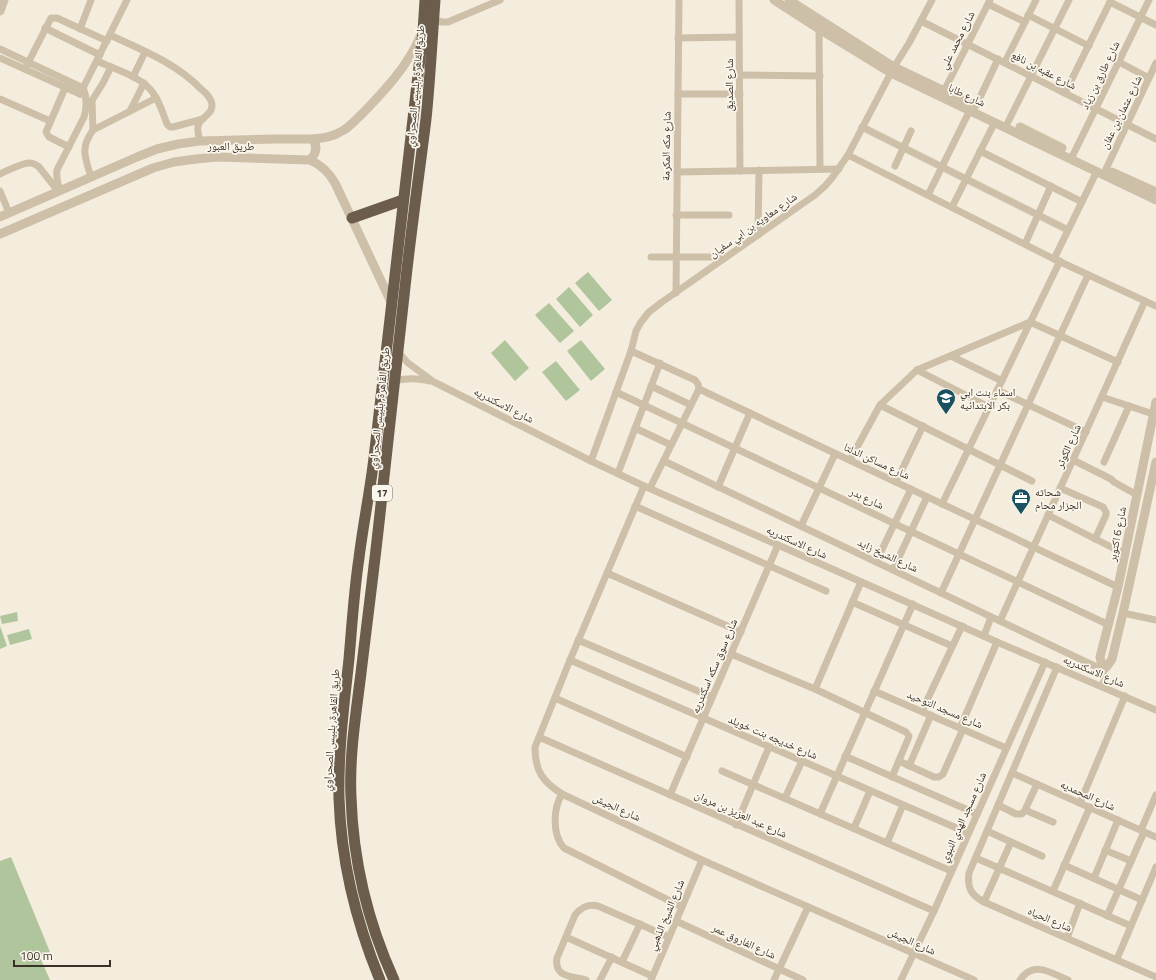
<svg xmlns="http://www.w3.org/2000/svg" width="1156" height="980" font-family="'Titillium Web','Noto Naskh Arabic',sans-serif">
	<rect width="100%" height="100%" fill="#f4edde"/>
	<g fill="#b1c59c">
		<path d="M588 272 612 300 599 311 575 283Z"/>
		<path d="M569 287 593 315 580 327 556 299Z"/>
		<path d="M549 303 574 331 560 343 535 315Z"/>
		<path d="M505 340 529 368 515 381 491 353Z"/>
		<path d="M581 340 605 369 591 381 567 351Z"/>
		<path d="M556 361 580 390 566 401 542 372Z"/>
		<path d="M17 612 18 621 2 624 0 616Z"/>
		<path d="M0 626 7 646 0 649Z"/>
		<path d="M29 629 32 639 10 645 7 635Z"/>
		<path d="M11 857 50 952 39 955 50 980H0V861Z"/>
	</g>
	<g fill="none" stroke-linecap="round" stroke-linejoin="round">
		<g stroke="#cebfa8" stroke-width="7">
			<path d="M739 0 740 171"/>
			<path d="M1110 2 1156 25"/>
			<path d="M988 4 1025 22"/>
			<path d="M1028 15 1089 46"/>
			<path d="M434 20 442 22H448L500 0"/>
			<path d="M921 21 1156 139"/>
			<path d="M45 28 100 55"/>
			<path d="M80 29 91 0"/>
			<path d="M819 29 820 169"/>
			<path d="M110 35C142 50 176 63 201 89 206 93 211 98 212 104 213 115 200 117 198 126 197 131 199 137 200 141"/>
			<path d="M678 38 739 37"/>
			<path d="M0 49 83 88C87 97 87 107 84 117L57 170C56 178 57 183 60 190"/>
			<path d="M0 58 80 94H83"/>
			<path d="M97 61C114 69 143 77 153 93 160 102 163 114 167 124L170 127H173L203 119"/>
			<path d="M1005 62 1036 0"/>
			<path d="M1119 62 1149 78"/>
			<path d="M25 69 51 18H57L107 41"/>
			<path d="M739 75 820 76"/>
			<path d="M133 77 145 52"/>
			<path d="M65 88 46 132 49 137 69 147"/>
			<path d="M944 91 990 0"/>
			<path d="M1065 93 1111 0"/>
			<path d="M80 94 127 0"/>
			<path d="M678 94H740"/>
			<path d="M0 99 50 121"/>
			<path d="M92 101 93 130"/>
			<path d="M976 106 998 59"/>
			<path d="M86 110 103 83 111 67"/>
			<path d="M130 111 144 83"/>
			<path d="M1008 122 1069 0"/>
			<path d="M862 127 1068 230"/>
			<path d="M980 151 1082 202"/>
			<path d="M848 155 1054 259 1156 306"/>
			<path d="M1071 159 1149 0"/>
			<path d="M895 166 911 131"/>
			<path d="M1106 169 1156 63"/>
			<path d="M677 172 839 169"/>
			<path d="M0 174C7 171 23 162 30 163 34 163 36 165 39 167L58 191"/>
			<path d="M91 177C85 157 80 148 93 130L156 98"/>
			<path d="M0 191 9 213"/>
			<path d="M928 195 970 110"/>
			<path d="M952 207 995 122"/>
			<path d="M676 215H729"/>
			<path d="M758 235 759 170"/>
			<path d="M1025 244 1051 186"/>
			<path d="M651 257H726"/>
			<path d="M1054 259 1097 171"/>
			<path d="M676 293 679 0"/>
			<path d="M631 351 695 380 698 384 699 389 1118 587"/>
			<path d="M398 352 408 363 434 382 591 461 644 486 778 545 997 642 1156 710"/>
			<path d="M951 356 1002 381"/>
			<path d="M917 370 989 407"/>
			<path d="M394 381C408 378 416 378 430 381"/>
			<path d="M651 386 691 405"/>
			<path d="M997 390 1086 432"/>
			<path d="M616 392 1109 625"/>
			<path d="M1102 397 1156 415"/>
			<path d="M880 405 1032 481"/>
			<path d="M635 428 671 445"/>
			<path d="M850 460 880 405 917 370 1030 322 1118 362"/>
			<path d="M1073 460 1111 479 1114 482 1137 495"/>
			<path d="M591 461 631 351 636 331 641 322 649 312 662 302 815 195 825 186 832 178 848 155 894 67 909 43 932 0"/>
			<path d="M664 461 1103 670 1104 678 1103 687"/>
			<path d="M1104 462 1129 406"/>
			<path d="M618 473 660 363"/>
			<path d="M896 482 923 426"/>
			<path d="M644 486 570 660 535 747C535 771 542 781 562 794L702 860 974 980"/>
			<path d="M718 487 750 413"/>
			<path d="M650 488 699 389"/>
			<path d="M1060 488 1103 507 1106 512V515L1095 539"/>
			<path d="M942 504 1060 261"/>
			<path d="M635 506 826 591"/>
			<path d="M1048 515 1125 554"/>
			<path d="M801 526 835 454"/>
			<path d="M876 562 911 489"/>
			<path d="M893 570 927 497"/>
			<path d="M607 573 741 632"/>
			<path d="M941 593 1088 275"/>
			<path d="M852 602 952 646"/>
			<path d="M1123 613 1156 620"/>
			<path d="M1000 621 1145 301"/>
			<path d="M984 636 991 617"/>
			<path d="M578 640 712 697"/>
			<path d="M731 654 815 689 906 732 909 736 908 739 892 777"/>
			<path d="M570 660 968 833"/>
			<path d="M1057 667 969 873C967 888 971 895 984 902L1156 977"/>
			<path d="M815 689 861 582"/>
			<path d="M874 691 1006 748"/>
			<path d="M555 698 687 757"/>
			<path d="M922 711 962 626"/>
			<path d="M960 728 997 642"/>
			<path d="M539 737 934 911"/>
			<path d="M845 756 977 814"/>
			<path d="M899 761 934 777H939L943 774 963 729"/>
			<path d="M909 766 931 715"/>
			<path d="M722 771 951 871"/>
			<path d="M1012 773 1156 837"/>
			<path d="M562 794C553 808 552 835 564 848L682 907"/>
			<path d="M670 795 778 545"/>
			<path d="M785 798 802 761"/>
			<path d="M1080 803 1125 696"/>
			<path d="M998 805 1016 814H1022L1025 810 1037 784"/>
			<path d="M1025 810 1053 822"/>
			<path d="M820 814 913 604"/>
			<path d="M736 825 769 747"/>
			<path d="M854 828 870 791"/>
			<path d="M1141 830 1156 795"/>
			<path d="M987 831 1042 856"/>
			<path d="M887 843 903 805"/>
			<path d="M1105 850 1131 861"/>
			<path d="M976 858 1131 926"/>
			<path d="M1064 865 1142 900"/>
			<path d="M1094 878 1118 820"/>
			<path d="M1053 891 1090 807"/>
			<path d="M984 902 1011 842"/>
			<path d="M1107 916 1144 832"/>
			<path d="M676 921 803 980"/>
			<path d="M566 937 652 976"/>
			<path d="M1067 938 1080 903"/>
			<path d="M1117 959 1156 867"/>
			<path d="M622 962 640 924"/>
			<path d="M586 980C572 976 554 978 557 958L575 915C582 906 589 904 598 906L669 937"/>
			<path d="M600 980 612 957"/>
			<path d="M651 980 702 860"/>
			<path d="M774 980 808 907"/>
			<path d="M901 980 934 911 1045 662"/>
			<path d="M1020 980C1034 960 1051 973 1068 980"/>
		</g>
		<g stroke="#cebfa8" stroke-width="9">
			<path d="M774 0 819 29 891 73 1156 200"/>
			<path d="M789 0 894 67 974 105"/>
			<path d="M0 11 4 0"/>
			<path d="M1020 127 1062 148"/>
			<path d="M310 160C316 154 318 147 313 139"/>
			<path d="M1112 172 1156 192"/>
			<path d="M0 217 137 157 157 149 178 144 200 141 275 139H313C323 138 333 137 342 131 350 127 356 119 363 113 385 90 407 67 420 37"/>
			<path d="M0 234 153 168 174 162 196 159 218 157 310 160C321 165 329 172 335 183L391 302"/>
			<path d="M1156 402 1118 587 1100 657 1103 670 1108 665 1112 659 1123 613 1156 462"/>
		</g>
		<g stroke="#6c5c4c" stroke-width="11">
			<path d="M352 218 403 200"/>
			<path d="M380 980C356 922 341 861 339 798 338 751 344 705 349 659 352 625 354 591 359 558 363 525 370 492 374 458 390 316 406 174 423 32L425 0"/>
			<path d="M394 980C368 923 353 860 351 797 349 756 356 714 361 673 368 614 376 554 382 495 390 426 397 356 405 287 411 231 419 175 426 119 430 80 432 40 435 0"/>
		</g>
	</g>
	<defs>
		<symbol id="school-pin" viewBox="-11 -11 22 30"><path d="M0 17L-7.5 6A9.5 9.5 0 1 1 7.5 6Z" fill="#1a5160" stroke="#fbf6eb"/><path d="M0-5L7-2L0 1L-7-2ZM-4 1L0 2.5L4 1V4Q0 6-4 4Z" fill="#fff"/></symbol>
		<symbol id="office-pin" viewBox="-11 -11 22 30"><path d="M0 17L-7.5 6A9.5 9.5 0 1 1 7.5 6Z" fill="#1a5160" stroke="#fbf6eb"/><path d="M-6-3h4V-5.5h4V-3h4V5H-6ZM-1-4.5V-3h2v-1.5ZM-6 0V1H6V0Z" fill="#fff"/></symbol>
	</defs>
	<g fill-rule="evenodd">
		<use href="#school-pin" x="935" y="387" width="22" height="30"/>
		<use href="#office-pin" x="1010" y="487" width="22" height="30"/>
	</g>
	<g text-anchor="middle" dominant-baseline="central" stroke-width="3.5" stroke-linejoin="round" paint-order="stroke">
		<rect fill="#fbf6eb" stroke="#746c63" stroke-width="1" x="372" y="485" width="20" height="16" rx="3"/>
		<g font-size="10" font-weight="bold" fill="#3a3129">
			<text x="382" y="493">17</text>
		</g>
		<g font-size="11" fill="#3a3129" stroke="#fbf6eb">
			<text transform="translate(957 40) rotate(-63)">شارع محمد علي</text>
			<text transform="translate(1044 70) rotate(27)">شارع عقبه بن نافع</text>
			<text transform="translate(1100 75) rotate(-64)">شارع طارق بن زياد</text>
			<text transform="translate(729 85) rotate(-90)">شارع الصديق</text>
			<text transform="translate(415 86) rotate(-85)">طريق القاهرة, بلبيس الصحراوي</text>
			<text transform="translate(967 95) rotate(25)">شارع طابا</text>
			<text transform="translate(1121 112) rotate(-64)">شارع عثمان بن عفان</text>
			<text x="231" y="146">طريق العبور</text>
			<text transform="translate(666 146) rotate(-89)">شارع مكه المكرمة</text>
			<text transform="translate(753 225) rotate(-35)">شارع معاويه بن ابي سفيان</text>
			<text transform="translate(504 405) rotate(27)">شارع الاسكندريه</text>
			<text transform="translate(379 408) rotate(-84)">طريق القاهرة, بلبيس الصحراوي</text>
			<text transform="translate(1068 446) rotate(-66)">شارع الكوثر</text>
			<text transform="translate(877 461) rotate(25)">شارع مساكن الدلتا</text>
			<text transform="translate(867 498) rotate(25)">شارع بدر</text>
			<text transform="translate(1117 534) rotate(-79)">شارع 6 اكتوبر</text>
			<text transform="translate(797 542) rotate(24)">شارع الاسكندريه</text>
			<text transform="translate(888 555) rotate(25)">شارع الشيخ زايد</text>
			<text transform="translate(714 666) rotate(-67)">شارع سوق سكه اسكندريه</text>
			<text transform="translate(1094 671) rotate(23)">شارع الاسكندريه</text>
			<text transform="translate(945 709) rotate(23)">شارع مسجد التوحيد</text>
			<text transform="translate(331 730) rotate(-86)">طريق القاهرة, بلبيس الصحراوي</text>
			<text transform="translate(773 737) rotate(23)">شارع خديجه بنت خويلد</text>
			<text transform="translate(1088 795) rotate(24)">شارع المحمديه</text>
			<text transform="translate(617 807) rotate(25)">شارع الجيش</text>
			<text transform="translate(741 814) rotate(24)">شارع عبد العزيز بن مروان</text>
			<text transform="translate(963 817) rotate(-66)">شارع مسجد الهدي النبوي</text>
			<text transform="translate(666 915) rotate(-67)">شارع الشيخ الذهبي</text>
			<text transform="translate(1050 919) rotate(23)">شارع الحياه</text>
			<text transform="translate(744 941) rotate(25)">شارع الفاروق عمر</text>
			<text transform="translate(912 941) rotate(24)">شارع الجيش</text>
		</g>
		<g font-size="11" fill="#3a3129" stroke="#fbf6eb" text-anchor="start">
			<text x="960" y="392">اسماء بنت ابي<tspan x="960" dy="13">بكر الابتدائيه</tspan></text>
			<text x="1035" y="492">شحاته<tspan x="1035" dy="13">الجزار محام</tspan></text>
		</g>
	</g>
	<path d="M14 960v6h96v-6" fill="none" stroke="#3a3129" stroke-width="2"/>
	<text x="20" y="960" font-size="12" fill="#3a3129" stroke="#fbf6eb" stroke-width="3" paint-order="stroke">100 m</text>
</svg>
